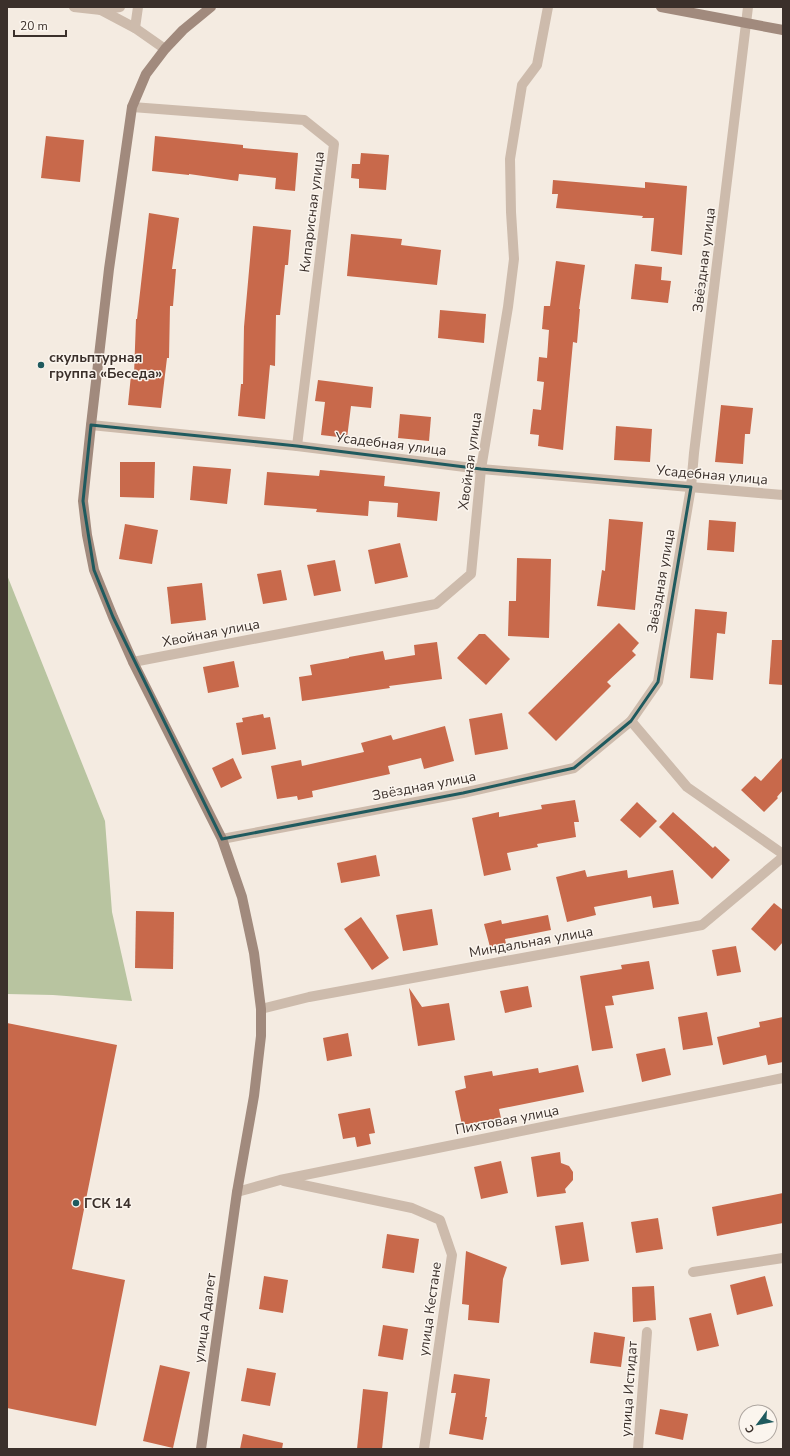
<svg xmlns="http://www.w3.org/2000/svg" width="790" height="1456" font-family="'Nunito Sans',sans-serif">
	<rect width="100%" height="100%" fill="#f4ebe1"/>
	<path fill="#b8c4a0" d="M7 575 105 821 112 912 132 1001 53 995 7 994Z"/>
	<g fill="#c8694b">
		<path d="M46 136 84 140 80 182 41 178Z"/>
		<path d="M155 136 243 145V148L298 153 295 191 275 189 276 178 239 174 238 181 189 174V175L152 171Z"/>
		<path d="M361 153 389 155 386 190 359 188V179L351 178 352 164H360Z"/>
		<path d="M553 180 645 188V182L687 186 682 255 651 251 654 218H642L643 216 556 208 558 194H552Z"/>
		<path d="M149 213 179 218 172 269H176L173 306H170L169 358H167L161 408 128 405 131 375H134L136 319H137Z"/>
		<path d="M253 226 291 230 288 265H285L280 315H276L275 366 270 365 265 419 238 416 241 384H243L244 327Z"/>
		<path d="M351 234 402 239 401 245 441 250 437 285 347 276Z"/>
		<path d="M556 261 585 265 579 309H580L577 343 573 342 563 450 538 446 539 435 530 434 533 409 541 410 544 382 537 381 539 357 547 358 549 330 542 329 544 306H550Z"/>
		<path d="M635 264 662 267 661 280 671 281 668 303 631 299Z"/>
		<path d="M440 310 486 314 484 343 438 338Z"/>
		<path d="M318 380 373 387 371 408 351 406 347 438 321 435 325 402 315 401Z"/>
		<path d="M721 405 753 408 750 434H745L743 464 715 462Z"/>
		<path d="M400 414 431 417 429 441 398 438Z"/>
		<path d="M616 426 652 429 650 462 614 460Z"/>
		<path d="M120 462H155L154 498 120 497Z"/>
		<path d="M193 466 231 469 227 504 190 500Z"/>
		<path d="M320 470 385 476 384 486 440 492 437 521 397 517 398 503 369 501 368 516 316 512 317 509 264 505 267 472 319 476Z"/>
		<path d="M609 519 643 522 635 610 597 606 602 570 605 571Z"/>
		<path d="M709 520 736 522 734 552 707 550Z"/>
		<path d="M125 524 158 530 152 564 119 559Z"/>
		<path d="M400 543 408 577 375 584 368 550Z"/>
		<path d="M517 558 551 559 549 638 508 636 509 601H516Z"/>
		<path d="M335 560 341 591 314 596 307 565Z"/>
		<path d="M281 570 287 600 263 604 257 574Z"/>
		<path d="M202 583 206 620 171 624 167 587Z"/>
		<path d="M695 609 727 612 725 634 717 633 713 680 690 678Z"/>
		<path d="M619 623 639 643 632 651 636 655 607 682 611 686 556 741 528 713Z"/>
		<path d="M479 634H485L510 659 486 685 457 658Z"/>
		<path d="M772 640H783V685L769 684Z"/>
		<path d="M437 642 442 679 389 686 390 688 302 701 299 677 312 675 310 665 349 658V657L383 651 385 660 415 655 414 645Z"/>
		<path d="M234 661 239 687 208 693 203 667Z"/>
		<path d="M502 713 508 749 475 755 469 719Z"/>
		<path d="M263 714 264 718 270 717 276 749 242 755 236 723 243 722 242 718Z"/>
		<path d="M445 726 454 761 424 769 421 758 388 766 390 774 312 791 313 797 298 800 297 796 277 799 271 766 301 760 302 766 364 752 361 743 391 735 393 740Z"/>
		<path d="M783 757V790L777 797 778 798 764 812 741 790 755 776 761 781Z"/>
		<path d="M233 758 242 778 221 788 212 768Z"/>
		<path d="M575 800 579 822H574L576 837 537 844 538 847 507 853 511 870 484 876 472 818 499 812V817L542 809 541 805Z"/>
		<path d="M637 802 657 821 640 838 620 820Z"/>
		<path d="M673 812 713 848 715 846 730 860 712 879 659 827Z"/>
		<path d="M376 855 380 876 341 883 337 863Z"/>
		<path d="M585 870 587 877 627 870 628 878 673 870 679 904 653 908 651 896 594 907 596 915 567 922 556 877Z"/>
		<path d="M774 903 783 910V942L775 951 751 929Z"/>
		<path d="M432 909 438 945 403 951 396 915Z"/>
		<path d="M136 911 174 912 173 969 135 968Z"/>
		<path d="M548 915 551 930 505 939 506 944 490 947 484 924 501 920 502 924Z"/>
		<path d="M361 917 389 958 372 970 344 929Z"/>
		<path d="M736 946 741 972 717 976 712 950Z"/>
		<path d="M649 961 654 989 612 996 614 1005 605 1006 613 1048 592 1051 580 976 622 969 621 965Z"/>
		<path d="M528 986 532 1007 505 1013 500 991Z"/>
		<path d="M409 988 422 1007 449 1003 455 1040 418 1046Z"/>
		<path d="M707 1012 713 1045 683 1050 678 1017Z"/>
		<path d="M783 1017V1062L768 1065 766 1055 723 1065 717 1037 760 1027 759 1022Z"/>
		<path d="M7 1023 117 1045 72 1269 125 1280 96 1426 7 1408Z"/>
		<path d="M348 1033 352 1056 327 1061 323 1038Z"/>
		<path d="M665 1048 671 1075 642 1082 636 1054Z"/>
		<path d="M578 1065 584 1092 499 1109 501 1118 462 1125 455 1091 466 1088 464 1076 492 1071 493 1076 538 1068 539 1073Z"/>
		<path d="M370 1108 375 1133 369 1134 371 1144 357 1147 355 1137 343 1139 338 1114Z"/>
		<path d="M560 1152 561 1163 569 1166 573 1172V1180L565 1189 566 1193 537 1197 531 1157Z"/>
		<path d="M501 1161 508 1193 481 1199 474 1167Z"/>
		<path d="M783 1193V1223L717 1236 712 1207Z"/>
		<path d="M658 1218 663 1249 636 1253 631 1222Z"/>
		<path d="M583 1222 589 1261 561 1265 555 1226Z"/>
		<path d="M387 1234 419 1239 414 1273 382 1268Z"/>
		<path d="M466 1251 507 1267 503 1279 499 1323 468 1320 469 1305 462 1304Z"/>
		<path d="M264 1276 288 1280 283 1313 259 1309Z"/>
		<path d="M765 1276 773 1306 737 1315 730 1285Z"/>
		<path d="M654 1286 656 1320 633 1322 632 1287Z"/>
		<path d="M711 1313 719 1346 697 1351 689 1318Z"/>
		<path d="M383 1325 408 1329 403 1360 378 1356Z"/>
		<path d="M594 1332 625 1337 621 1367 590 1363Z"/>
		<path d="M160 1365 190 1372 173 1448 143 1441Z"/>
		<path d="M247 1368 276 1373 270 1406 241 1401Z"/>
		<path d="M454 1374 490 1379 485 1417H487L483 1440 449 1434 456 1393H451Z"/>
		<path d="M363 1389 388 1392 382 1449H357Z"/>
		<path d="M660 1409 688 1414 683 1440 655 1434Z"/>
		<path d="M243 1434 283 1443 282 1449H240Z"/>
	</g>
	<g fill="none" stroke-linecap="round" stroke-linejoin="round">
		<g stroke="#cdbbac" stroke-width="10">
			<path d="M74 7 101 10 120 7"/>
			<path d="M101 10 135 28 165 49"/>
			<path d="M135 28 138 7"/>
			<path d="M132 107 304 120 334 144 297 446"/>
			<path d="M91 425 297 446 481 469 783 495"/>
			<path d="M133 662 436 604 471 574 481 469 508 307 514 259 511 212 510 159 522 85 537 65 548 7"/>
			<path d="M631 721 687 787 783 854"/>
			<path d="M222 839 463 793 574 768 631 721 658 682 691 487 694 453 748 7"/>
			<path d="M261 1009 309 997 702 925 783 857"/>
			<path d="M284 1181 412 1208 440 1220 452 1255 424 1449"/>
			<path d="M237 1192 280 1180 783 1078"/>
			<path d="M693 1272 783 1258"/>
			<path d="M638 1449 647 1332"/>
		</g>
		<g stroke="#a18a7d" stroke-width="10">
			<path d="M661 7 783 30"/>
			<path d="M201 1449 237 1192 254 1096 261 1036V1009L254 953 242 897 222 839 133 662 113 617 94 570 87 535 83 501 91 425 109 269 132 107 146 74 165 49 183 30 211 7"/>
		</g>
	</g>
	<path fill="none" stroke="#1f5a5e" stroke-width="3" stroke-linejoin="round" d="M91 425 297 446 481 469 691 487 658 682 631 721 574 768 463 793 222 839 113 617 94 570 83 501Z"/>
	<g fill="#1f5a5e" stroke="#fbf5ee" stroke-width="1.5">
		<circle cx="41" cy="365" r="4"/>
		<circle cx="76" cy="1203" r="4"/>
	</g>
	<g text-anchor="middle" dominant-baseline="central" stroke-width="3" stroke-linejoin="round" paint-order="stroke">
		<g font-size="14" fill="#3b302b" stroke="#fbf5ee">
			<text transform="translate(312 212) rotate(-83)">Кипарисная улица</text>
			<text transform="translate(704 260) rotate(-83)">Звёздная улица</text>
			<text transform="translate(391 444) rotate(7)">Усадебная улица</text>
			<text transform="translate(470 461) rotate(-82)">Хвойная улица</text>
			<text transform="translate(712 475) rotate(5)">Усадебная улица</text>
			<text transform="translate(661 581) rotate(-80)">Звёздная улица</text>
			<text transform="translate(211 633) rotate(-11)">Хвойная улица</text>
			<text transform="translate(424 786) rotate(-11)">Звёздная улица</text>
			<text transform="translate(531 942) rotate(-10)">Миндальная улица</text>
			<text transform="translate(507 1120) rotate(-11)">Пихтовая улица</text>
			<text transform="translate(430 1309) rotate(-82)">улица Кестане</text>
			<text transform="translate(205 1318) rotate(-82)">улица Адалет</text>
			<text transform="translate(629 1389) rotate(-86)">улица Истидат</text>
		</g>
		<g font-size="14" font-weight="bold" fill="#3b302b" stroke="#fbf5ee" text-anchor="start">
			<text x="49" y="357">скульптурная<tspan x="49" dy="16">группа «Беседа»</tspan></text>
			<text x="84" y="1203">ГСК 14</text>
		</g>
	</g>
	<rect width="790" height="1456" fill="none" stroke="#3b302b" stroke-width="16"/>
	<g transform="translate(758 1424) rotate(238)"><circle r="19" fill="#fbf5ee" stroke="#aea6a0"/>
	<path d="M0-3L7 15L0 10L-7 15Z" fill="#1f5a5e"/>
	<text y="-6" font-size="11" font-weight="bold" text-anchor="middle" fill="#3b302b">С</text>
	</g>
	<path d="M14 30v6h52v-6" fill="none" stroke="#3b302b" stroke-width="2"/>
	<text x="20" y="30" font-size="12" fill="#3b302b" stroke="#fbf5ee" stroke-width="3" paint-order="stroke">20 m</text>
</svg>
